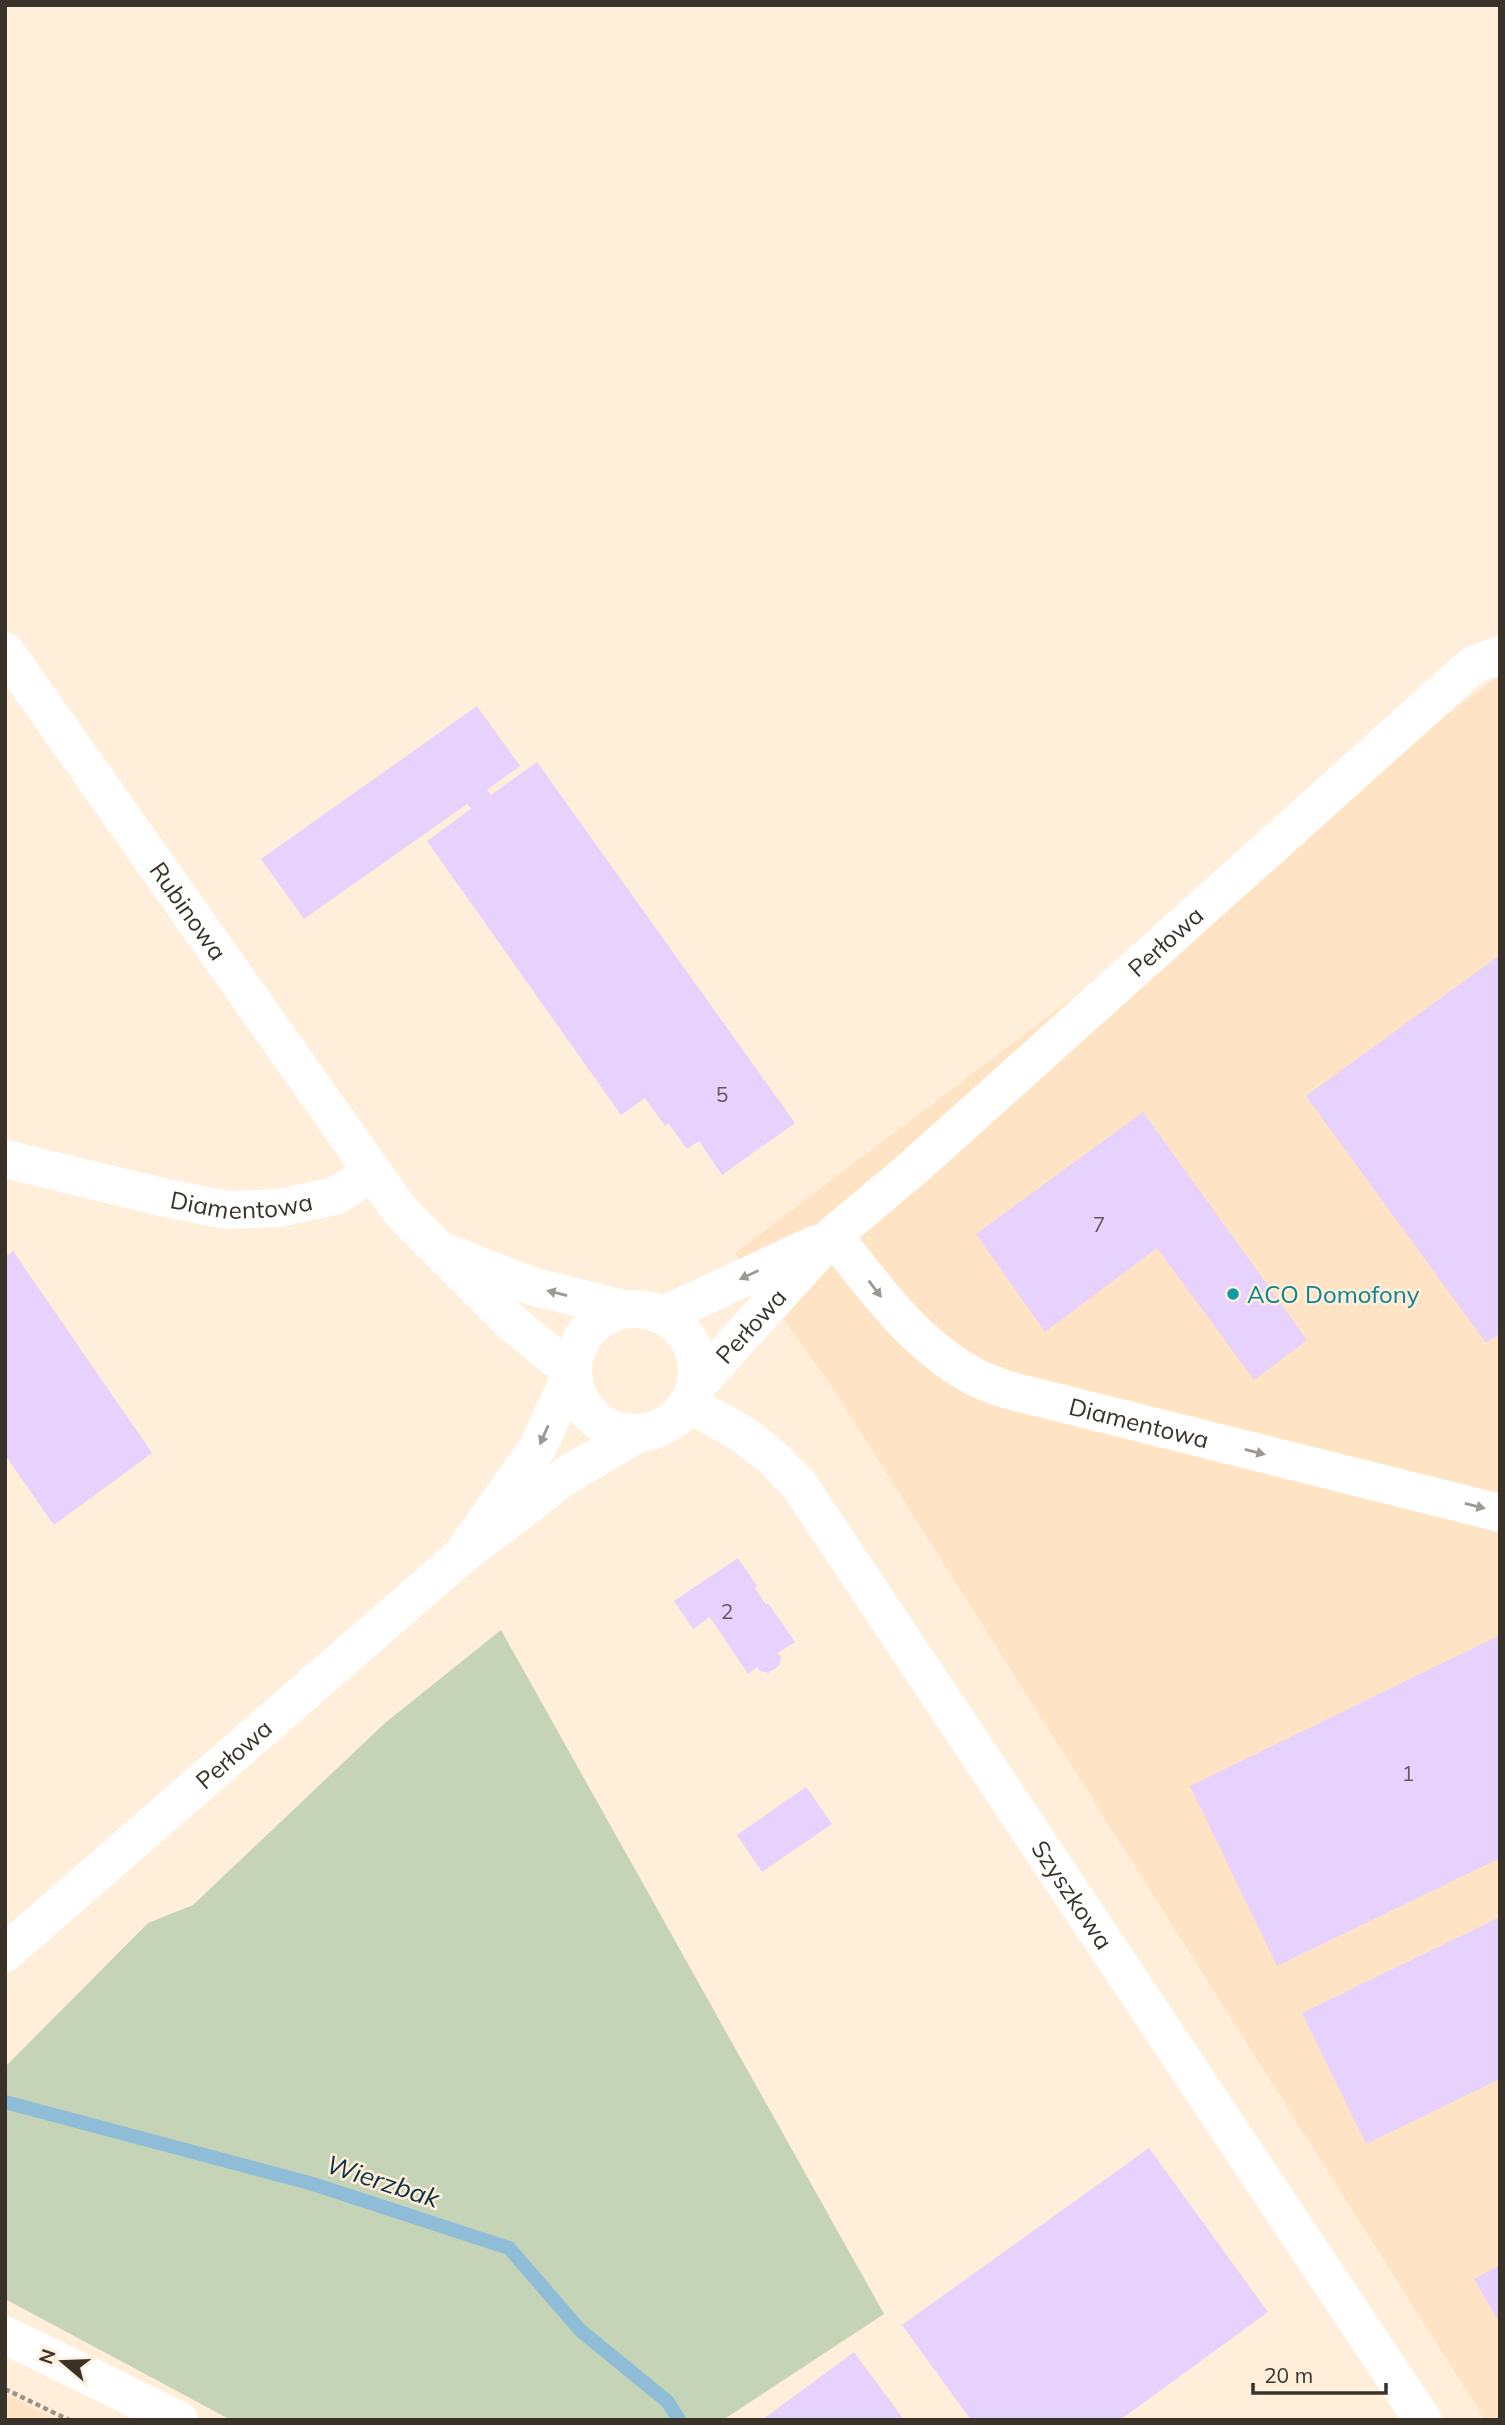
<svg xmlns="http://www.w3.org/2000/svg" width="1505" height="2425" font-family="Mulish,sans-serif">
	<rect width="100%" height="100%" fill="#feeeda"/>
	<g fill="#fee4c5">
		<path d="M1500 675V2420H1485L829 1382 735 1253Z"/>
		<path d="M5 2393 59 2420H5Z"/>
	</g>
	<path fill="#c5d4b7" d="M501 1630 884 2314 726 2418 720 2420H231L5 2299V2067L148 1923 193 1905 385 1723Z"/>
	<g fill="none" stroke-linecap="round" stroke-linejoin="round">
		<path stroke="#8fbdd7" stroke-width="14" d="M5 2102 313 2184 509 2248 580 2330 668 2402 679 2420"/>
	</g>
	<g fill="#e6d2fc">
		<path d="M477 706 520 766 487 790 491 795 537 762 795 1123 722 1175 699 1141 687 1149 668 1123 665 1126 645 1098 621 1115 427 841 471 809 467 804 304 919 261 859Z"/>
		<path d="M1500 955V1334L1486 1343 1306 1096Z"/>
		<path d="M1143 1112 1307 1340 1254 1380 1157 1248 1045 1332 976 1234Z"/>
		<path d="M13 1251 152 1453 54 1525 5 1455V1257Z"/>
		<path d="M738 1558 757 1586 755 1588 766 1605 768 1603 795 1642 778 1653 781 1657 779 1666 768 1673 760 1671 757 1667 748 1674 710 1617 693 1629 674 1601Z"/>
		<path d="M1500 1635V1858L1277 1966 1190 1786Z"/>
		<path d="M806 1787 832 1824 762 1872 737 1835Z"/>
		<path d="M1500 1917V2079L1366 2144 1302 2013Z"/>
		<path d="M1149 2148 1268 2312 1120 2420H971L902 2325Z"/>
		<path d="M1500 2265V2324L1474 2279Z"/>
		<path d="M854 2352 904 2420H762Z"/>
	</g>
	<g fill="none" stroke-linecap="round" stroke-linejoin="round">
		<path stroke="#9e9283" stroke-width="4.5" stroke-dasharray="5 3.5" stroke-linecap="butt" d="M5 2389 69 2420"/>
		<g stroke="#fff" stroke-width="38">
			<path id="s1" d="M5 651 401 1212 511 1322 572 1372 538 1447 461 1556"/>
			<path id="s2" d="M5 1159 166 1198 228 1210 278 1208 335 1196 372 1173"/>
			<path id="s3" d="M833 1235C874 1287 913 1343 973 1376 984 1382 996 1386 1008 1390L1500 1513"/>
			<path d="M453 1255 531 1286 623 1309"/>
			<circle cx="635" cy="1371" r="62"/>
			<path d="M664 1315 816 1244"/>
			<path id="s4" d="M697 1385 833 1235 913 1168 1473 665 1500 655"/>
			<path id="s5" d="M689 1404 744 1435 772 1457 799 1485 1423 2420"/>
			<path id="s6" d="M5 1953 461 1556 567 1475 637 1434"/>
			<path d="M5 2335 179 2420"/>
		</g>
	</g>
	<defs><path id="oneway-solid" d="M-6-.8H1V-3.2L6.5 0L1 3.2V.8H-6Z" transform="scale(1.75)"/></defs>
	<g fill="#9c9894">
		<use href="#oneway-solid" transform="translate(749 1275) rotate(155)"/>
		<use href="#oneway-solid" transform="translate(875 1289) rotate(53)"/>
		<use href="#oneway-solid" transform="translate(557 1293) rotate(-166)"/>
		<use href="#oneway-solid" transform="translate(544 1435) rotate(114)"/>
		<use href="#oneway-solid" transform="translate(1255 1452) rotate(14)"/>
		<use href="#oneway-solid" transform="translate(1475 1506) rotate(14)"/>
	</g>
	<circle fill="#0f9aa8" stroke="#feeeda" stroke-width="2.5" cx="1233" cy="1294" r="7"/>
	<g text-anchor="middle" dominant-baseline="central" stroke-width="5" stroke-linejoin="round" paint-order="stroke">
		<g font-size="21" fill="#645a5d">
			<text x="722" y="1094">5</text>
			<text x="1099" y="1224">7</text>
			<text x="727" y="1611">2</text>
			<text x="1408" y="1773">1</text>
		</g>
		<g font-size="24" fill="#393228" stroke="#feeeda">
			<text stroke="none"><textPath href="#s1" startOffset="318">Rubinowa</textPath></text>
			<text stroke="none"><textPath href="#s4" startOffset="646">Perłowa</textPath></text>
			<text stroke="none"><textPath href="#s2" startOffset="242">Diamentowa</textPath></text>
			<text stroke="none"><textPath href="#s4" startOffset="80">Perłowa</textPath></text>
			<text stroke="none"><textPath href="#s3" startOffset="373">Diamentowa</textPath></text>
			<text stroke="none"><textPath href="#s6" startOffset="303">Perłowa</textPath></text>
			<text stroke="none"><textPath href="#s5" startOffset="630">Szyszkowa</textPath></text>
		</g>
		<g font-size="24" fill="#0d838f" stroke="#feeeda" text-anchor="start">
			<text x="1247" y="1294">ACO Domofony</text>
		</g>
		<g font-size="26" font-style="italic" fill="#0b3345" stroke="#feeeda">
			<text transform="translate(383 2181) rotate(18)">Wierzbak</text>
		</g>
	</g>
	<rect width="1505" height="2425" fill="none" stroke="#393228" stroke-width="14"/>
	<g transform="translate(63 2362) rotate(289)" stroke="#feeeda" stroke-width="5" paint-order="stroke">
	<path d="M0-5L12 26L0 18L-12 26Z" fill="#393228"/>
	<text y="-10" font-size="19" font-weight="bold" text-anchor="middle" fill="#393228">N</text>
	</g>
	<path d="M1253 2383v10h133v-10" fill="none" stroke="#393228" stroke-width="3.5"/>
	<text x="1264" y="2383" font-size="21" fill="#393228" stroke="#feeeda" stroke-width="5" paint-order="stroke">20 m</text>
</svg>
